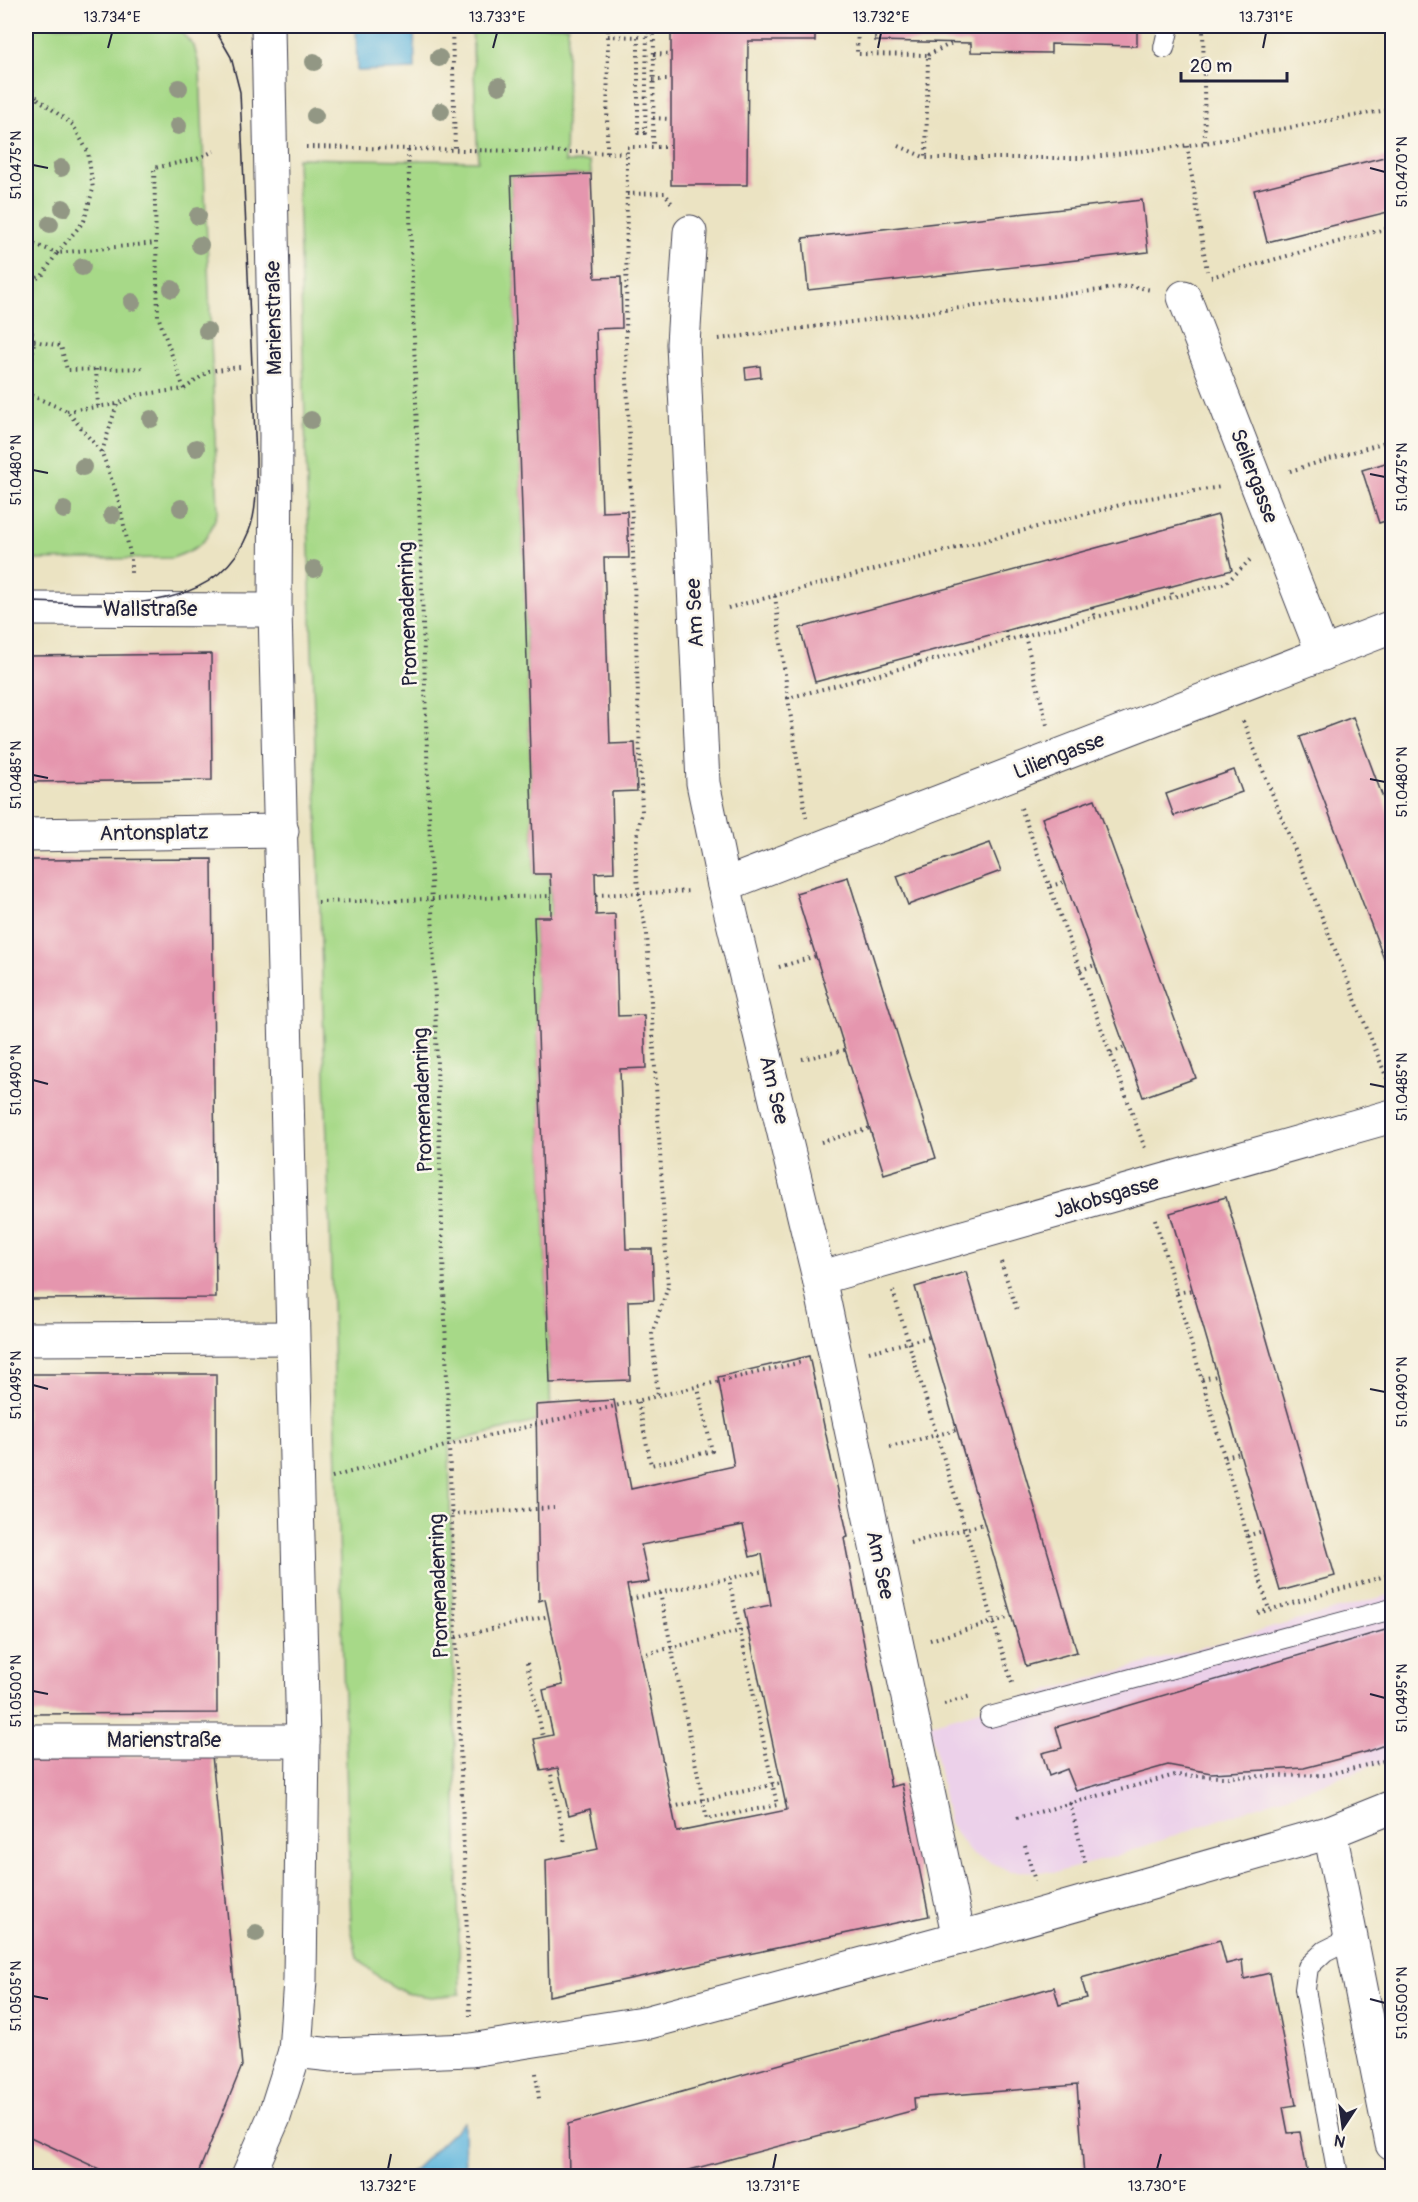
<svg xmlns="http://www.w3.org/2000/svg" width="1418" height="2202" font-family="Pangolin,sans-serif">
	<rect width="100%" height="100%" fill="#fbf7ec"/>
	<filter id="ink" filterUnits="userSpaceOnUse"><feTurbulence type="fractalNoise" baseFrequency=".0167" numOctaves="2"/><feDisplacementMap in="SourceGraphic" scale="12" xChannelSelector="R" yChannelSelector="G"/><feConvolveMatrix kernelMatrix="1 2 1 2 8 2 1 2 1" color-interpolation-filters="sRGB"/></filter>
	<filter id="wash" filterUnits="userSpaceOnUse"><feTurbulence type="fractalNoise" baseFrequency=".008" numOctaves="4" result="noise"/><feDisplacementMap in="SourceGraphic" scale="24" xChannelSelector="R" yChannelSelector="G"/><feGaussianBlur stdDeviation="1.35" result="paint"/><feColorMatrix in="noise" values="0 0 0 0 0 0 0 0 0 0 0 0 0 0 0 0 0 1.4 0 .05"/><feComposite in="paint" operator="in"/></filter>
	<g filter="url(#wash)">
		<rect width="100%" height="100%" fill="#ebe3c2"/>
		<path fill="#ecd1ea" d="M1392 1594V1759L1113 1857 1058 1872 1009 1871 970 1853 949 1823 930 1724Z"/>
		<g fill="#a7d988" stroke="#647e62" stroke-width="1.5">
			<path d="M26 26H175L194 46 200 69 218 511C207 541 204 547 172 558L26 560Z"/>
			<path d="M472 26H568L565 162H590L591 174 511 177 534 874H550L551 917 534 918 551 1418 449 1443 460 1994 431 1997 405 1993 382 1980 357 1958 351 1927 297 158 478 161Z"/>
		</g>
		<g fill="#61b6dd" stroke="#426c8c" stroke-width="1.5">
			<path d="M356 26H414L415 69 357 71Z"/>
			<path d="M464 2122 465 2176H407Z"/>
		</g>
		<g id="blocks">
			<g fill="#e596ae" fill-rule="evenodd">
				<path d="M671 26H815V41H748L747 185H671Z"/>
				<path d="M875 26H1137V46L1051 44V53L971 52V43L875 41Z"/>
				<path d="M1392 155V211L1267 242 1254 190Z"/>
				<path d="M591 174 595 278 621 277 622 328 596 329 602 512 627 511 629 558H604L610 744 635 743 637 791 612 792 614 872 595 873 596 915 615 914 618 1016 644 1015 646 1068 620 1069 626 1249H652L654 1300 628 1301 630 1380 550 1383 534 917H551V896L550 874H534L511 177Z"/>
				<path d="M1142 200 1148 252 808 290 803 238Z"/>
				<path d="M760 366 761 377 746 379 745 368Z"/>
				<path d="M1392 461V519L1379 523 1362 470Z"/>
				<path d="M1218 515 1232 570 815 682 800 628Z"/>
				<path d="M211 654 212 780 26 782V656Z"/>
				<path d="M1353 717 1392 822V980L1300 737Z"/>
				<path d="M1234 770 1242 792 1174 816 1166 794Z"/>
				<path d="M1095 799 1196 1078 1143 1097 1042 818Z"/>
				<path d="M990 843 1001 871 908 905 897 876Z"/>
				<path d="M212 859 216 1298 26 1299V860Z"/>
				<path d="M848 877 936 1158 884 1174 796 893Z"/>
				<path d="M1226 1197 1335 1576 1280 1591 1170 1213Z"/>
				<path d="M966 1272 1077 1652 1026 1666 915 1287Z"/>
				<path d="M809 1356 848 1537 844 1538 891 1787 902 1784 929 1916 549 1996 546 1860 598 1849 590 1809 569 1815 558 1768 541 1771 534 1739 553 1735 543 1690 563 1685 545 1599 539 1601 536 1405 614 1400 631 1489 734 1466 718 1377ZM743 1525 750 1557 762 1554 771 1605 744 1610 787 1810 677 1832 627 1585 649 1582 641 1545Z"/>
				<path d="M26 1374H216L217 1713 26 1714Z"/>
				<path d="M1392 1628V1742L1366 1752 1304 1768 1211 1773 1168 1765 1076 1791 1067 1769 1049 1776 1042 1753 1062 1748 1056 1727Z"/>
				<path d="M212 1755 242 2066 197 2176H114L26 2135V1758Z"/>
				<path d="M1220 1940 1226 1964 1242 1960 1244 1979 1270 1973 1296 2105 1283 2107 1288 2133 1300 2132 1308 2176H1084L1077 2085 914 2098 915 2110 667 2176H569L568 2124 1054 1987 1059 2005 1087 1998 1081 1978Z"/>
			</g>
		</g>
	</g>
	<g filter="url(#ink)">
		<use href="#blocks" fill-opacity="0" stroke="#403f4f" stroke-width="1.5"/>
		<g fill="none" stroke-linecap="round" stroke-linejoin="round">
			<defs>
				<g id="service">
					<path d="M1164 48 1169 26"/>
					<path d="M990 1717 1392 1609"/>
					<path d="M1338 2176 1305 1989 1308 1967 1325 1951 1353 1937"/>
				</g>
				<g id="minor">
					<path d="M690 232 683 344 703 783 724 885 819 1278 959 1938"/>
					<path d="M1184 297 1323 654"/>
					<path d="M26 609 275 610"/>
					<path d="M26 835 282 831"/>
					<path d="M724 885 1392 627"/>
					<path d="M819 1278 1392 1116"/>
					<path d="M26 1339 292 1338"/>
					<path d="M26 1741H303"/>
					<path d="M1330 1832 1392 2144"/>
					<path d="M295 2051 332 2055 471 2050 649 2022 959 1938 1330 1832 1392 1807"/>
					<path d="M248 2176 274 2117 295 2051 300 1980 303 1741 275 610 276 435 268 26"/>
				</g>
			</defs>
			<use href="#service" stroke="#403f4f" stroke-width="22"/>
			<use href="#minor" stroke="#403f4f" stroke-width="35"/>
			<g stroke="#403f4f" stroke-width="4" stroke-dasharray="1.5 4.5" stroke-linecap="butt">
				<path d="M452 26 455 150"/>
				<path d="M858 26 857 54 928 55 926 158"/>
				<path d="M1203 26 1205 143"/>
				<path d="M650 32H654L653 147"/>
				<path d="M608 36 638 37V133H645L647 32H650V26"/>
				<path d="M654 54 671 55"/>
				<path d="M928 55 954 42"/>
				<path d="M653 80H671"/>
				<path d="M26 81 37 98"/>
				<path d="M26 111 37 98 73 125 88 152 93 189 84 221 57 253 26 241"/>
				<path d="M653 118 671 119"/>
				<path d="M899 146 926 158H1085L1205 143 1392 109"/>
				<path d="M1187 146 1207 271"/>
				<path d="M306 147 627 153 626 349 642 813C630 852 638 895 647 934L668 1287 652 1334 658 1397"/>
				<path d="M408 150 449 1445 470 2016"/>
				<path d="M607 152 608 26"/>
				<path d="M627 153V147H671"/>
				<path d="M627 194 665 193 672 204"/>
				<path d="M1211 277 1392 227"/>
				<path d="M26 282 42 276 57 253 156 243"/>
				<path d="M26 309 34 341 28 394 67 411 102 453 118 498 131 558V575"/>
				<path d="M719 339 1131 286 1151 290"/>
				<path d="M34 341 61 346 67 370 146 368"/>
				<path d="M96 369 98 406"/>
				<path d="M184 389 158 316 154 168 197 159 214 151"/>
				<path d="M67 411 117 404"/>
				<path d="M102 452 117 404 137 395 184 389 209 371 240 367"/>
				<path d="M1290 471 1392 440"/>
				<path d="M1170 587 1173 597"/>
				<path d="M775 596 788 698"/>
				<path d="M728 608 1143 499 1221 487"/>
				<path d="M1092 608 1095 617"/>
				<path d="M1005 631 1008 640"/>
				<path d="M1025 636 1047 725"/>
				<path d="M917 655 920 663"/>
				<path d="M856 671 859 679"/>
				<path d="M1243 721 1388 1081"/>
				<path d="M1021 808 1146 1151"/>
				<path d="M806 818 788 698 1226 583 1250 560"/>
				<path d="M1050 886 1065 882"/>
				<path d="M596 895 691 891"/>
				<path d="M318 902 551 896"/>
				<path d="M779 967 816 956"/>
				<path d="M1080 970 1095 965"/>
				<path d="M1111 1053 1125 1047"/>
				<path d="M802 1059 845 1050"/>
				<path d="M821 1142 870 1128"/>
				<path d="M1155 1219 1269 1610"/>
				<path d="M1001 1262 1017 1310"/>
				<path d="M893 1291 1012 1683"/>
				<path d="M1177 1293 1193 1290"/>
				<path d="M869 1352 929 1337"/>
				<path d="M1202 1379 1217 1376"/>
				<path d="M638 1402 651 1465 712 1451 698 1388"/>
				<path d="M890 1447 956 1430"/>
				<path d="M1225 1457 1240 1453"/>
				<path d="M332 1477 449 1445 802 1362"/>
				<path d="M451 1514 554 1508"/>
				<path d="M1247 1536 1263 1531"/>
				<path d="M910 1543 984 1524"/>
				<path d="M660 1593 707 1819 777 1805 729 1579"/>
				<path d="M630 1599 764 1571"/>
				<path d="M1258 1613 1392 1574"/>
				<path d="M456 1637 549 1616"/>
				<path d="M930 1640 1011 1617"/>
				<path d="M641 1655 748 1629"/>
				<path d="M527 1663 543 1737"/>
				<path d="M944 1704 971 1696"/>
				<path d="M550 1769 565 1843"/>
				<path d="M1070 1803 1086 1866"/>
				<path d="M672 1807 781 1783"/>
				<path d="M1017 1818 1175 1775 1224 1777 1325 1775 1392 1759"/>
				<path d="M1025 1846 1035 1881"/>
				<path d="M536 2073 539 2099"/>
			</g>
			<use href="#service" stroke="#fff" stroke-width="20"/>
			<use href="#minor" stroke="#fff" stroke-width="33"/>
			<path stroke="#22223b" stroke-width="1.5" d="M26 602C102 603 214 621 249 531 258 508 256 482 256 458L240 92 231 57 213 26"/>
		</g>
		<g fill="#929784">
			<circle cx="439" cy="58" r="9"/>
			<circle cx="314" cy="62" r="9"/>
			<circle cx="499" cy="86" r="9"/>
			<circle cx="179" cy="88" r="9"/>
			<circle cx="441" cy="111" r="9"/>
			<circle cx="315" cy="116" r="9"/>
			<circle cx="178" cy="126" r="9"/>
			<circle cx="61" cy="168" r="9"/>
			<circle cx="63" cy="208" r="9"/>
			<circle cx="198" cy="216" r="9"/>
			<circle cx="50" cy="224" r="9"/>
			<circle cx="200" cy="245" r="9"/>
			<circle cx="82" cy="267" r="9"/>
			<circle cx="172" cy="289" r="9"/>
			<circle cx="132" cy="302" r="9"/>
			<circle cx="207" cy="331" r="9"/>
			<circle cx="151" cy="419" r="9"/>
			<circle cx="311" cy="420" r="9"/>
			<circle cx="196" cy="448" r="9"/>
			<circle cx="83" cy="467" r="9"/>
			<circle cx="181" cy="508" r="9"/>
			<circle cx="64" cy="510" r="9"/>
			<circle cx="112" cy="515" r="9"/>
			<circle cx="314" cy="569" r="9"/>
			<circle cx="256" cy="1933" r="9"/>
		</g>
	</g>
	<path fill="none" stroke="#22223b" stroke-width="2" d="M108 48 112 33M493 48 497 33M878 48 881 33M1263 48 1266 33M33 165 48 168M1370 168 1385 172M33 470 48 473M1370 474 1385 477M33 775 48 778M1370 779 1385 782M33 1080 48 1084M1370 1084 1385 1087M33 1385 48 1389M1370 1389 1385 1392M33 1691 48 1694M1370 1694 1385 1698M33 1996 48 1999M1370 1999 1385 2003M388 2169 391 2154M773 2169 776 2154M1157 2169 1161 2154"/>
	<g text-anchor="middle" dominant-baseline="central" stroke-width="5" stroke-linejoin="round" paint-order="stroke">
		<g font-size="21" fill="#22223b" stroke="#fbf7ec">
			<text transform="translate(274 318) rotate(-91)">Marienstraße</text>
			<text transform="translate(1254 476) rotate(69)">Seilergasse</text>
			<text x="150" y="609">Wallstraße</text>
			<text transform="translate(695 613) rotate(-93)">Am See</text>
			<text transform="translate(408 614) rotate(-92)">Promenadenring</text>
			<text transform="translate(1059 756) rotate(-21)">Liliengasse</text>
			<text transform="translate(154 833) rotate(-1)">Antonsplatz</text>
			<text transform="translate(774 1090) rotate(77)">Am See</text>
			<text transform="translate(423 1100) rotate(-92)">Promenadenring</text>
			<text transform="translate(1106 1197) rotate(-16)">Jakobsgasse</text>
			<text transform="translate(880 1565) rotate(78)">Am See</text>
			<text transform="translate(439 1586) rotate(-92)">Promenadenring</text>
			<text x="164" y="1740">Marienstraße</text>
		</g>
	</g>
	<rect width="1418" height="2202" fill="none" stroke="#fbf7ec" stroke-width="66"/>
	<g transform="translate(1343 2127) rotate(193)" stroke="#fbf7ec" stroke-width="4.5" paint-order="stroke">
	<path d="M0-4.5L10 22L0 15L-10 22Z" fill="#22223b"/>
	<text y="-9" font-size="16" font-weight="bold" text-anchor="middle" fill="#22223b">N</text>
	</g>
	<path d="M1181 72v9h106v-9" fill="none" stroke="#22223b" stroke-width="3"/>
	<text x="1190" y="72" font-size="18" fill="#22223b" stroke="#fbf7ec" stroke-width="4.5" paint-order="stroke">20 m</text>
	<rect x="33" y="33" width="1352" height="2136" fill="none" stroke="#22223b" stroke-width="2"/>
	<g font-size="15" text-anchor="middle" fill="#22223b">
		<text x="112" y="22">13.734°E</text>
		<text x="497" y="22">13.733°E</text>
		<text x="881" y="22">13.732°E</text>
		<text x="1266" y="22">13.731°E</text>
		<text transform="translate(16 165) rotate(-90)" y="5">51.0475°N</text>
		<text transform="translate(1402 172) rotate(-90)" y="5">51.0470°N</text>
		<text transform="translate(16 470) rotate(-90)" y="5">51.0480°N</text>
		<text transform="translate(1402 477) rotate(-90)" y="5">51.0475°N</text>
		<text transform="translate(16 775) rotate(-90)" y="5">51.0485°N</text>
		<text transform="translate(1402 782) rotate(-90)" y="5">51.0480°N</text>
		<text transform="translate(16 1080) rotate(-90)" y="5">51.0490°N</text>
		<text transform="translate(1402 1087) rotate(-90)" y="5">51.0485°N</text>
		<text transform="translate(16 1385) rotate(-90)" y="5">51.0495°N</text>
		<text transform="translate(1402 1392) rotate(-90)" y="5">51.0490°N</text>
		<text transform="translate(16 1691) rotate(-90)" y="5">51.0500°N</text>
		<text transform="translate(1402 1698) rotate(-90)" y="5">51.0495°N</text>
		<text transform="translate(16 1996) rotate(-90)" y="5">51.0505°N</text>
		<text transform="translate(1402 2003) rotate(-90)" y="5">51.0500°N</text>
		<text x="388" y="2191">13.732°E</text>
		<text x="773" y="2191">13.731°E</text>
		<text x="1157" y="2191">13.730°E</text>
	</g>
</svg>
